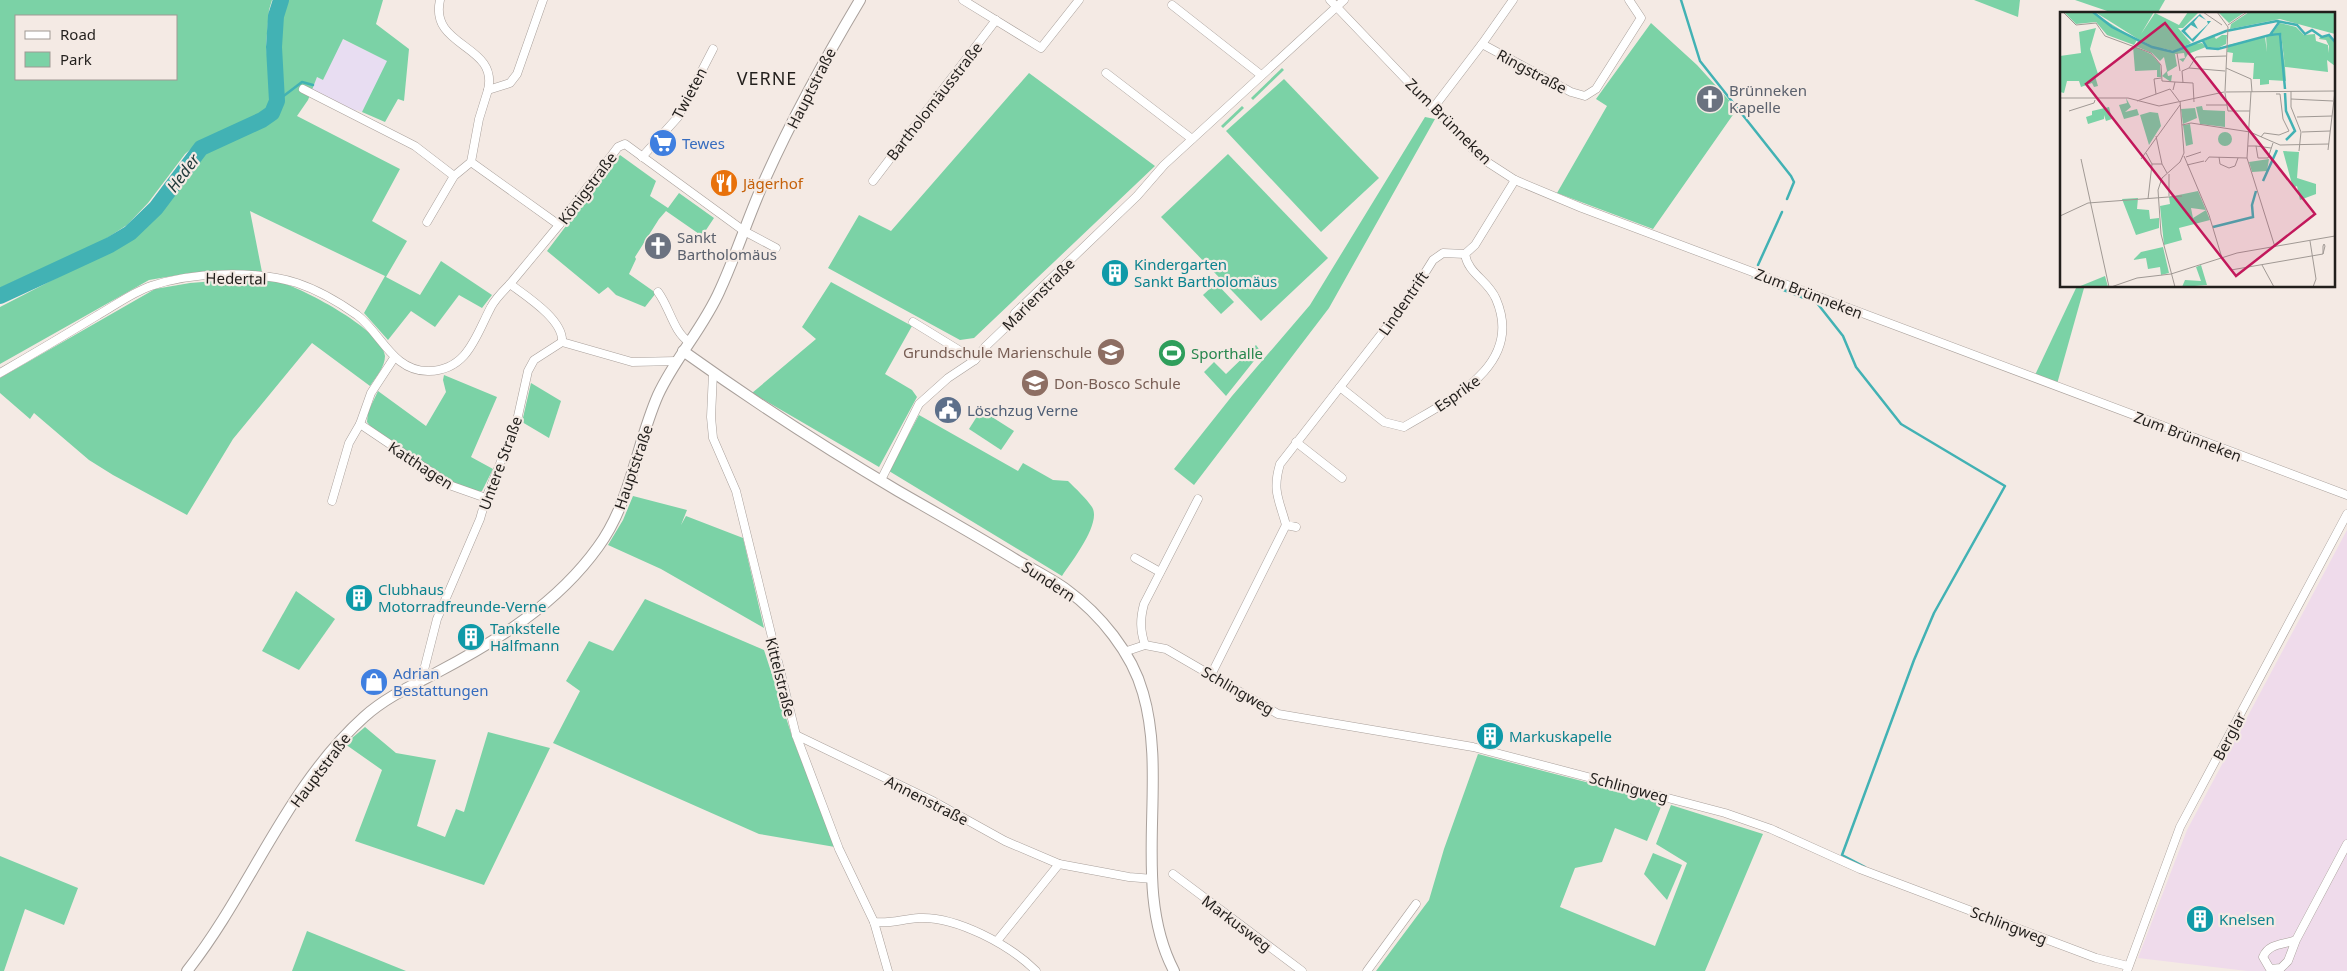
<svg xmlns="http://www.w3.org/2000/svg" width="2347" height="971" font-family="'Noto Sans',sans-serif">
	<rect width="100%" height="100%" fill="#f4eae4"/>
	<path fill="#efdbeb" d="M2347 530V971H2247L2138 958 2187 830Z"/>
	<path fill="#e8ddf2" d="M342 39 388 61 362 112 357 110 353 112 310 91 317 77 323 80Z"/>
	<g fill="#7bd2a6" fill-rule="evenodd">
		<path d="M0 0H272L269 10 266 45 272 102 263 112 201 140 185 154 148 203 127 225 104 240 0 288ZM16 16H176V79H16Z"/>
		<path d="M287 0H383L376 24 409 49 404 101 398 99 385 122 362 112 387 61 343 39 323 80 317 77 308 100 297 116 400 169 372 221 407 241 386 277 420 295 441 261 492 295 482 308 459 295 435 327 411 311 388 340 364 313 385 276 250 211 262 272 230 270 190 273 149 280 0 364V307L111 250 133 237 160 211 203 154 215 146 253 130 273 116 284 92 280 42 282 16Z"/>
		<path d="M1974 0H2020L2018 17Z"/>
		<path d="M2075 0H2165L2157 14H2116Z"/>
		<path d="M1651 23 1697 65 1737 109 1653 229 1557 193 1607 106 1596 99Z"/>
		<path d="M1282 68 1284 70 1253 100 1251 98Z"/>
		<path d="M1029 73 1155 166 974 338 960 340 828 268 859 215 891 231Z"/>
		<path d="M1284 79 1379 178 1321 232 1226 131Z"/>
		<path d="M1242 106 1244 108 1223 128 1221 126Z"/>
		<path d="M1425 117 1435 119 1329 308 1194 485 1174 469 1232 396 1310 305Z"/>
		<path d="M1228 154 1328 258 1261 321 1161 217Z"/>
		<path d="M620 155 656 181 650 196 668 208 679 193 714 218 702 236 666 211 659 219 635 257 636 259 629 274 656 293 645 307 616 295 608 287 599 294 547 251Z"/>
		<path d="M228 280C245 281 266 279 282 283 304 289 384 331 385 356 385 367 376 377 370 386L312 343 233 439 187 515 113 475 89 460 34 413 30 419 0 393V378L155 289 190 283Z"/>
		<path d="M831 282 912 326 885 374 912 390 917 397 879 467 752 393 816 339 802 327Z"/>
		<path d="M1216 283 1234 302 1221 314 1203 295Z"/>
		<path d="M2077 286 2084 288 2057 384 2035 375Z"/>
		<path d="M1256 345 1261 352 1226 396 1204 372 1214 362 1226 374Z"/>
		<path d="M444 375 497 397 471 457 493 469 482 491C463 496 392 442 372 428L367 422 368 412 378 391 426 426 446 392 443 380Z"/>
		<path d="M531 383 561 401 549 438 522 422Z"/>
		<path d="M981 410 1014 431 1001 450 969 429Z"/>
		<path d="M919 415 1018 471 1023 463 1053 480 1068 481C1076 489 1086 498 1092 507 1102 523 1072 561 1062 576L889 471Z"/>
		<path d="M633 496 687 510 681 525 686 516 743 538 764 628 661 569 608 545 623 520Z"/>
		<path d="M296 591 335 619 299 670 262 651Z"/>
		<path d="M645 599 764 650 793 739 835 847 759 834 553 743 580 691 566 681 589 641 613 651Z"/>
		<path d="M365 727 396 753 436 760 417 826 445 837 456 809 464 812 488 732 550 748 484 885 355 841 382 770 345 744Z"/>
		<path d="M1478 754 1663 802 1647 841 1615 828 1602 862 1575 868 1560 907 1655 946 1687 863 1656 844 1671 805 1763 834 1705 971H1376L1429 900 1444 849Z"/>
		<path d="M1653 853 1682 865 1667 900 1644 874Z"/>
		<path d="M0 856 78 888 64 925 25 909 4 971H0Z"/>
		<path d="M307 931 406 971H292Z"/>
	</g>
	<g fill="none" stroke-linecap="round" stroke-linejoin="round">
		<g stroke="#42b2b4" stroke-width="2.5">
			<path d="M1681 0 1700 61 1791 176 1794 182 1787 199"/>
			<path d="M277 101 302 82 313 85"/>
			<path d="M1758 265 1782 212"/>
			<path d="M1753 278 1804 298"/>
			<path d="M1817 303 1843 336 1856 367 1901 424 2005 486 1934 613 1914 660 1842 855 1865 867"/>
		</g>
		<path stroke="#42b2b4" stroke-width="16" d="M0 296 110 245 130 233 156 208 201 148 262 120 272 113 277 101 274 47 276 16 281 0"/>
		<defs>
			<g id="street">
				<path d="M440 0C429 48 499 44 488 90"/>
				<path d="M543 0 517 74 510 83 488 90 479 119 471 162 559 225"/>
				<path d="M963 0 1041 48 1079 0"/>
				<path d="M1330 0 1481 158 1515 180 1582 208 2347 495"/>
				<path d="M1172 5 1261 75"/>
				<path d="M1482 44 1513 0"/>
				<path d="M1106 73 1192 139"/>
				<path d="M303 89 415 146 454 176"/>
				<path d="M1434 107 1482 44 1571 92 1585 96 1596 89 1641 18 1629 0"/>
				<path d="M642 157 678 117 713 49"/>
				<path d="M873 181 996 20"/>
				<path d="M427 222 454 176 471 162"/>
				<path d="M658 292C670 308 673 331 689 342"/>
				<path d="M913 322 975 360"/>
				<path d="M562 342C564 320 526 296 510 284L559 225 618 147 625 144 744 231 776 248"/>
				<path d="M394 358 371 393 360 424 452 486 486 498"/>
				<path d="M0 373C33 354 65 335 98 315 114 306 133 292 151 286 192 272 255 270 297 283 318 290 340 303 357 315 381 333 393 372 429 371 468 370 476 335 491 307 495 299 503 291 510 284"/>
				<path d="M713 373 711 417 713 438 736 491 796 735 839 849 874 922 888 971"/>
				<path d="M1340 387 1384 422 1404 427C1449 400 1525 366 1496 299 1488 280 1468 274 1465 254"/>
				<path d="M1296 442 1342 478"/>
				<path d="M881 480 919 404 948 378 975 360 985 347 1009 324 1015 313 1137 196 1164 165 1344 0"/>
				<path d="M332 501 349 443 360 424"/>
				<path d="M1296 527 1286 525C1279 499 1272 491 1280 464L1408 300 1433 260 1443 253 1465 254 1475 245 1515 180"/>
				<path d="M1135 558 1160 572"/>
				<path d="M1145 645C1140 630 1140 619 1144 604L1198 499"/>
				<path d="M1124 652 1145 645 1166 649 1278 714 1473 747 1725 813 1771 829 1860 869 2096 958 2128 966"/>
				<path d="M1211 675 1286 525"/>
				<path d="M427 677 424 670 437 619 480 519 486 498 516 425 528 371 534 360 562 342 632 362 677 361"/>
				<path d="M796 735 931 800 1005 841 1059 864"/>
				<path d="M1173 874 1302 971"/>
				<path d="M874 922C890 924 903 919 919 918 956 916 1010 945 1036 971"/>
				<path d="M2296 940 2288 961 2281 968 2270 969 2263 957C2269 943 2283 945 2296 940L2347 844"/>
				<path d="M997 941 1059 864 1129 877 1153 879"/>
				<path d="M1367 971 1416 904"/>
				<path d="M2127 971 2180 827 2347 514"/>
			</g>
			<g id="secondary">
				<path d="M683 351C753 401 825 448 898 491 938 514 979 537 1018 561 1034 570 1052 579 1067 590 1100 614 1132 653 1143 693 1169 782 1130 887 1174 971"/>
				<path d="M187 971C251 890 286 787 364 717 385 698 411 686 436 673 497 641 557 604 598 547 631 502 636 445 658 395 675 358 704 327 720 290 737 253 749 214 766 177 793 117 826 57 860 0"/>
			</g>
		</defs>
		<use href="#street" stroke="#a9a09b" stroke-width="9"/>
		<use href="#secondary" stroke="#a9a09b" stroke-width="12"/>
		<use href="#street" stroke="#fff" stroke-width="8"/>
		<use href="#secondary" stroke="#fff" stroke-width="10"/>
	</g>
	<defs>
		<symbol id="church-disc" viewBox="-11 -11 22 22"><circle r="9.5" fill="#6b7280" stroke="#f4eae4"/><path d="M-1.2-6h2.4v3.5h3.3v2.4h-3.3V6h-2.4V-.1h-3.3v-2.4h3.3Z" fill="#fff"/></symbol>
		<symbol id="supermarket-disc" viewBox="-11 -11 22 22"><circle r="9.5" fill="#3f7fe0" stroke="#f4eae4"/><path d="M-6-5.5h2.5l.6 2H6L4.5 2H-2.5L-4.4-4H-6ZM-1.5 3.2a1.3 1.3 0 1 0 .1 0ZM3 3.2a1.3 1.3 0 1 0 .1 0Z" fill="#fff"/></symbol>
		<symbol id="restaurant-disc" viewBox="-11 -11 22 22"><circle r="9.5" fill="#e8710a" stroke="#f4eae4"/><path d="M-5-6h1v4h1v-4h1v4h1v-4h1v5L-1.5 .5V6h-2V.5L-5-1ZM5-6V6H3V1.5H1.5Q1.5-4 5-6Z" fill="#fff"/></symbol>
		<symbol id="building-disc" viewBox="-11 -11 22 22"><circle r="9.5" fill="#0f9aa8" stroke="#f4eae4"/><path d="M-4-6H4V6H1V3H-1V6H-4ZM-2.5-4.3h1.7v1.8h-1.7ZM.8-4.3h1.7v1.8H.8ZM-2.5-1h1.7V.8h-1.7ZM.8-1h1.7V.8H.8Z" fill="#fff"/></symbol>
		<symbol id="school-disc" viewBox="-11 -11 22 22"><circle r="9.5" fill="#8d6e63" stroke="#f4eae4"/><path d="M0-5L7-2L0 1L-7-2ZM-4 1L0 2.5L4 1V4Q0 6-4 4Z" fill="#fff"/></symbol>
		<symbol id="stadium-disc" viewBox="-11 -11 22 22"><circle r="9.5" fill="#2e9e5b" stroke="#f4eae4"/><path d="M0-5a6.5 5 0 1 0 0 10a6.5 5 0 1 0 0-10ZM-3.5-1.8h7v3.6h-7Z" fill="#fff"/></symbol>
		<symbol id="civic-disc" viewBox="-11 -11 22 22"><circle r="9.5" fill="#5c6f8a" stroke="#f4eae4"/><path d="M-.6-6.5H3V-4.5H.6V-3L4-1V1h2V6H-6V1h2V-1L-.6-3ZM-1.2 2.5V6h2.4V2.5Z" fill="#fff"/></symbol>
		<symbol id="shop-disc" viewBox="-11 -11 22 22"><circle r="9.5" fill="#3f7fe0" stroke="#f4eae4"/><path d="M-5-2.5h2.3a2.7 3.5 0 0 1 5.4 0H5L5.5 6h-11ZM-1.5-2.5h3a1.5 2.3 0 0 0-3 0Z" fill="#fff"/></symbol>
	</defs>
	<g fill-rule="evenodd">
		<use href="#church-disc" x="1694" y="83" width="32" height="32"/>
		<use href="#supermarket-disc" x="647" y="127" width="32" height="32"/>
		<use href="#restaurant-disc" x="708" y="167" width="32" height="32"/>
		<use href="#church-disc" x="642" y="230" width="32" height="32"/>
		<use href="#building-disc" x="1099" y="257" width="32" height="32"/>
		<use href="#school-disc" x="1095" y="336" width="32" height="32"/>
		<use href="#stadium-disc" x="1156" y="337" width="32" height="32"/>
		<use href="#school-disc" x="1019" y="367" width="32" height="32"/>
		<use href="#civic-disc" x="932" y="394" width="32" height="32"/>
		<use href="#building-disc" x="343" y="582" width="32" height="32"/>
		<use href="#building-disc" x="455" y="621" width="32" height="32"/>
		<use href="#shop-disc" x="358" y="666" width="32" height="32"/>
		<use href="#building-disc" x="1474" y="720" width="32" height="32"/>
		<use href="#building-disc" x="2184" y="903" width="32" height="32"/>
	</g>
	<g text-anchor="middle" dominant-baseline="central" stroke-width="4.5" stroke-linejoin="round" paint-order="stroke">
		<g font-size="15" fill="#221f1c" stroke="#f4eae4">
			<text transform="translate(1532 71) rotate(28)">Ringstraße</text>
			<text transform="translate(811 88) rotate(-63)">Hauptstraße</text>
			<text transform="translate(689 93) rotate(-62)">Twieten</text>
			<text transform="translate(934 101) rotate(-52)">Bartholomäusstraße</text>
			<text transform="translate(1449 121) rotate(45)">Zum Brünneken</text>
			<text transform="translate(587 188) rotate(-53)">Königstraße</text>
			<text transform="translate(236 278) rotate(1)">Hedertal</text>
			<text transform="translate(1809 293) rotate(21)">Zum Brünneken</text>
			<text transform="translate(1038 294) rotate(-45)">Marienstraße</text>
			<text transform="translate(1403 303) rotate(-55)">Lindentrift</text>
			<text transform="translate(1457 393) rotate(-35)">Esprike</text>
			<text transform="translate(2188 436) rotate(21)">Zum Brünneken</text>
			<text transform="translate(500 463) rotate(-70)">Untere Straße</text>
			<text transform="translate(421 465) rotate(33)">Katthagen</text>
			<text transform="translate(633 467) rotate(-71)">Hauptstraße</text>
			<text transform="translate(1049 581) rotate(33)">Sundern</text>
			<text transform="translate(781 677) rotate(76)">Kittelstraße</text>
			<text transform="translate(1238 690) rotate(30)">Schlingweg</text>
			<text transform="translate(2229 736) rotate(-62)">Berglar</text>
			<text transform="translate(320 770) rotate(-53)">Hauptstraße</text>
			<text transform="translate(1629 787) rotate(15)">Schlingweg</text>
			<text transform="translate(927 800) rotate(27)">Annenstraße</text>
			<text transform="translate(1237 923) rotate(37)">Markusweg</text>
			<text transform="translate(2009 925) rotate(21)">Schlingweg</text>
		</g>
		<g font-size="15" fill="#5b616d" stroke="#f4eae4" text-anchor="start">
			<text x="1729" y="90">Brünneken<tspan x="1729" dy="17">Kapelle</tspan></text>
			<text x="677" y="237">Sankt<tspan x="677" dy="17">Bartholomäus</tspan></text>
		</g>
		<g font-size="15" fill="#366cbe" stroke="#f4eae4" text-anchor="start">
			<text x="682" y="143">Tewes</text>
			<text x="393" y="673">Adrian<tspan x="393" dy="17">Bestattungen</tspan></text>
		</g>
		<g font-size="15" fill="#c56008" stroke="#f4eae4" text-anchor="start">
			<text x="743" y="183">Jägerhof</text>
		</g>
		<g font-size="15" fill="#0d838f" stroke="#f4eae4" text-anchor="start">
			<text x="1134" y="264">Kindergarten<tspan x="1134" dy="17">Sankt Bartholomäus</tspan></text>
			<text x="378" y="589">Clubhaus<tspan x="378" dy="17">Motorradfreunde-Verne</tspan></text>
			<text x="490" y="628">Tankstelle<tspan x="490" dy="17">Halfmann</tspan></text>
			<text x="1509" y="736">Markuskapelle</text>
			<text x="2219" y="919">Knelsen</text>
		</g>
		<g font-size="15" fill="#785e54" stroke="#f4eae4" text-anchor="end">
			<text x="1092" y="352">Grundschule Marienschule</text>
			<text x="1054" y="383" text-anchor="start">Don-Bosco Schule</text>
		</g>
		<g font-size="15" fill="#27864d" stroke="#f4eae4" text-anchor="start">
			<text x="1191" y="353">Sporthalle</text>
		</g>
		<g font-size="15" fill="#4e5e75" stroke="#f4eae4" text-anchor="start">
			<text x="967" y="410">Löschzug Verne</text>
		</g>
		<g font-size="16" font-style="italic" fill="#223b3c" stroke="#f4eae4">
			<text transform="translate(183 173) rotate(-53)">Heder</text>
		</g>
		<g font-size="18" letter-spacing="1" fill="#221f1c" stroke="#f4eae4">
			<text x="767" y="78">VERNE</text>
		</g>
	</g>
	<g transform="translate(2060 12)">
		<rect width="275" height="275" fill="#f4eae4"/>
		<path d="M4 0H32L77 28 74 33 47 23 36 10 16 12ZM35 0H94L81 22 95 1 119 13 128 0H139L123 16H118L131 31 114 39 92 34 78 27 80 22 78 27ZM158 0H185L169 11ZM189 0H275V22L220 7 170 17 171 12ZM220 11 236 15 244 23 255 22 256 29 268 33V41L269 34 266 28 259 27 260 25 269 24 275 31V54L267 48 268 60 225 55 226 69 209 68V72L200 73V67H193L194 51 172 50 173 41 167 40 168 33 205 25 207 40 206 24 220 23 225 55 221 22H212ZM36 16 30 37 38 62 35 64 38 74 34 75 32 71 21 75 19 69H7L4 81 0 80V44L21 41 19 20ZM162 23H167L166 32 158 36 146 35 144 29 154 24 156 27ZM78 29 114 40 127 33 142 31 146 35 128 42 123 50 119 47 125 46 124 41 115 42 117 54 107 60 108 64 112 63 111 70 102 64 107 59 104 45 100 49 92 41 75 34ZM73 34 91 42 100 52 101 65H97V58L75 59ZM66 86 71 95 65 100 77 97 79 103 64 107 59 93 67 91ZM142 94 143 98 165 99V115L140 112 136 95ZM49 95 52 107 46 109 44 103V107L28 112 26 105 32 103V99ZM135 96 137 106 123 112 121 97ZM90 100 98 101 101 114 89 133 80 103ZM130 112 133 132 126 134 123 113ZM158 127a7 7 0 1 1 14 0a7 7 0 1 1-14 0ZM223 139 239 140 237 166 256 172V182L240 188 237 174 233 176ZM209 147 207 159 192 160 189 150ZM138 179 146 198 131 196 133 206 146 198 150 208 119 216 122 228 104 233 100 194 110 192 109 185ZM78 186 77 197 89 198 90 207 99 206V216L76 223 62 187ZM103 235 109 261 101 263 100 255 88 257 86 246 73 248 81 240ZM141 253 147 273 122 275 125 268 141 269 136 255ZM45 264 48 275H18Z" fill="#7bd2a6"/>
		<path d="M140 2 146 8 139 4 134 10 138 17 131 13 125 19 132 27 148 12 147 9H151L133 30 121 19Z" fill="#42b2b4"/>
		<path fill="none" stroke="#42b2b4" stroke-width="2.5" d="M33 0 52 15 92 35 113 40 166 19 217 9 237 13 245 22 252 18 262 25 269 23 275 30M210 23 220 22 225 77M143 29 147 36 158 37 210 23 220 9M225 81 226 99 235 119 226 128M203 169 217 138M153 215 193 205 192 193 196 179"/>
		<path fill="none" stroke="#a09994" stroke-width="1" d="M3 0 16 13 36 11 45 24 91 41 101 53 102 69 115 70M143 0 162 13M157 0 168 15 165 79M168 13 187 0M117 41 120 59M129 56 136 45 166 44M166 56 191 67 192 80M123 71 122 59 129 56 165 59M113 78 115 70 133 71 134 90M231 79V95L241 120 239 139M191 80 187 146 215 235M165 81 168 99H190M96 82 94 67 101 66M0 86H68L99 94 164 80 275 79M231 87 273 89M77 89 110 77 119 89M146 93H167M9 99 34 91 35 88M237 105 272 104M122 113 131 111 190 120 220 133 269 132M242 120 270 119M96 124 102 152M201 125 204 121 219 123 229 119 223 107 220 82H216M188 134H196L198 146H208L213 131M196 134 211 136M268 138 275 79M86 141 92 152 88 187M124 144 149 203 162 246M126 145 141 140M159 145 160 152 169 156 175 154 178 146M21 147 49 275M81 147 120 93M145 150 149 145 187 146M92 152H102L107 161M127 153 144 149M109 162V184M0 204 28 191 122 184M250 229 256 267 253 275M264 232 265 234 263 242V234ZM202 253 214 275M171 258 263 242M51 275 77 266 111 262 177 241 275 224M115 275 101 222 98 178 102 166 120 150 124 141 120 89"/>
		<path fill="#c2185b" fill-opacity="0.15" stroke="#c2185b" stroke-width="2.5" d="M105 11 255 202 176 264 26 72Z"/>
		<rect width="275" height="275" fill="none" stroke="#221f1c" stroke-width="2.5"/>
	</g>
	<rect x="15" y="15" width="162" height="65" fill="#f4eae4" stroke="#a09994"/>
	<rect x="25" y="31" width="25" height="8" fill="#ffffff" stroke="#a09994"/>
	<text x="60" y="40" font-size="15" fill="#221f1c">Road</text>
	<rect x="25" y="52" width="25" height="15" fill="#7bd2a6" stroke="#a09994"/>
	<text x="60" y="65" font-size="15" fill="#221f1c">Park</text>
</svg>
